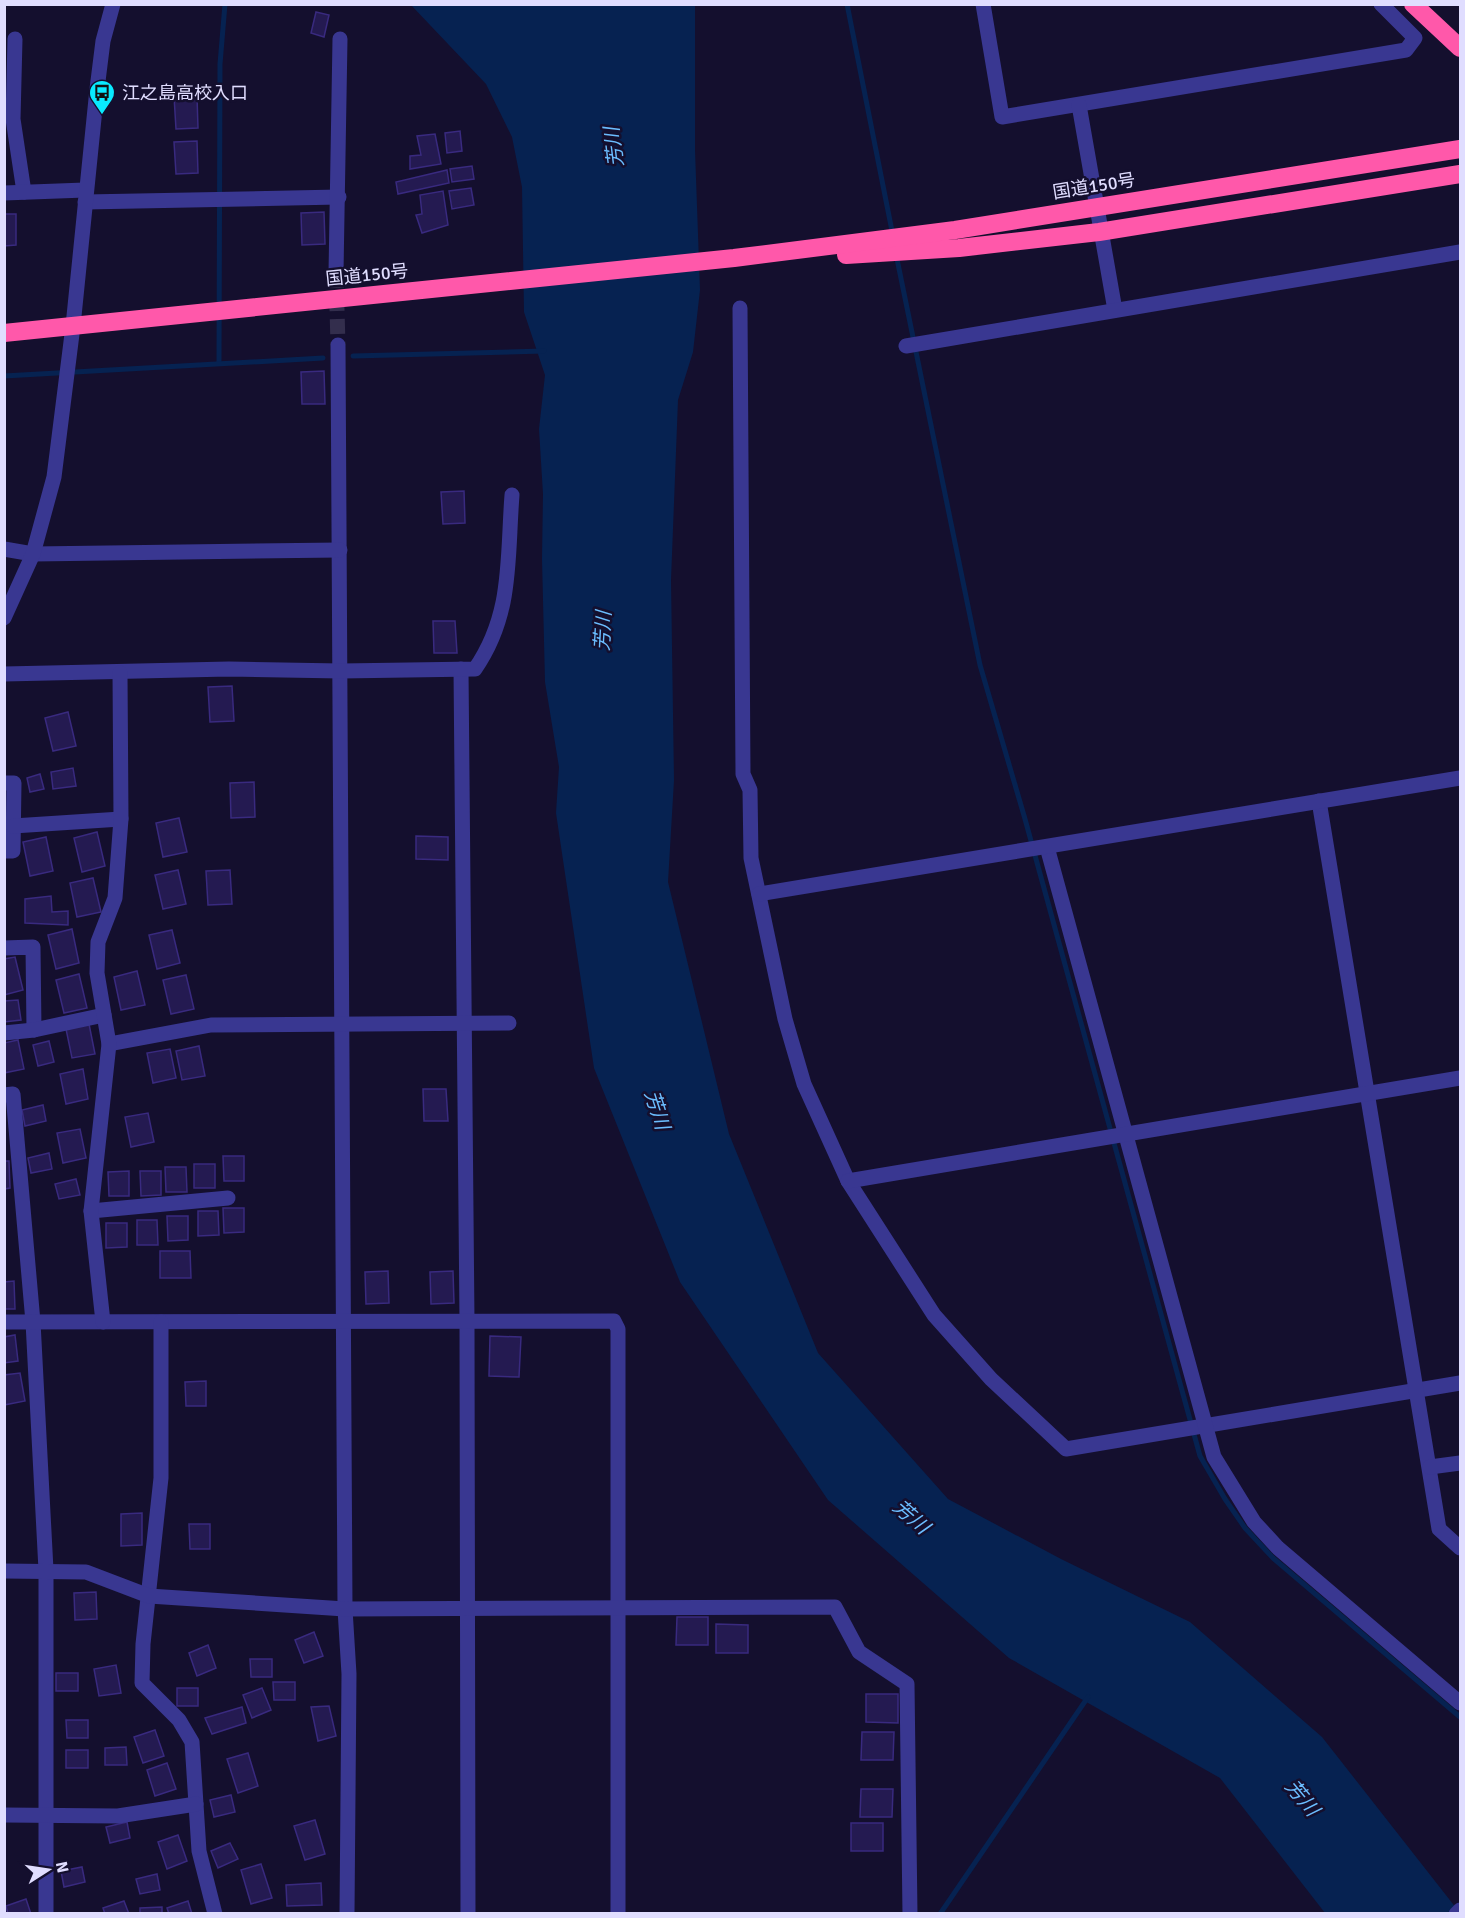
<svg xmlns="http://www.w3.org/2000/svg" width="1465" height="1918" font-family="Signika,'Noto Sans JP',sans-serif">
	<rect width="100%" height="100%" fill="#140f2e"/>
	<path fill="#062251" d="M411 5H695V150L700 290 693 352 678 400 671 580 674 780 668 882 729 1134 818 1353 948 1499 1061 1559 1190 1622 1322 1737 1460 1913H1325L1220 1778 1009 1658 828 1500 680 1282 594 1068 556 813 559 767 545 682 542 559 543 494 539 429 545 375 524 312 522 187 512 137 486 84Z"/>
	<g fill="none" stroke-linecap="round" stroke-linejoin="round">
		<g stroke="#062251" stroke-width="5">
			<path d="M847 4 893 236"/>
			<path d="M896 254 980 665 1025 819 1200 1456 1225 1499 1245 1528 1273 1558 1460 1717"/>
			<path d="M353 356 544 351"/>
			<path d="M219 362 220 64 225 4"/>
			<path d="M4 376 323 358"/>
			<path d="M940 1914 1088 1697"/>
		</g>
	</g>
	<g fill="#241a51" stroke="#392a7f" stroke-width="1.5">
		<path d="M316 12 329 15 324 37 311 33Z"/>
		<path d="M174 96H197L198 128 176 129Z"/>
		<path d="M460 131 462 151 447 153 445 133Z"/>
		<path d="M435 134 441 164 410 169V156L421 155 417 136Z"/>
		<path d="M197 141 198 173 176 174 174 142Z"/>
		<path d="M472 166 474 179 452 182 450 169Z"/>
		<path d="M447 170 449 183 398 194 396 182Z"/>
		<path d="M471 188 474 205 452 209 449 191Z"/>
		<path d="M443 191 448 225 422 233 416 215 422 214 420 195Z"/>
		<path d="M324 212 325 244 302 245 301 213Z"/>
		<path d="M4 214H16V245L4 246Z"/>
		<path d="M324 371 325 404H302L301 372Z"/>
		<path d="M464 491 465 523 443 524 441 492Z"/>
		<path d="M433 621H455L457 653H434Z"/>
		<path d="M232 686 234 721 210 722 208 687Z"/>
		<path d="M68 712 76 746 53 751 45 718Z"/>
		<path d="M73 768 76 786 53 789 51 772Z"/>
		<path d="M40 774 44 789 30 792 27 778Z"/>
		<path d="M254 782 255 817 231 818 230 783Z"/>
		<path d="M179 818 187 852 163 857 156 823Z"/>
		<path d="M97 832 105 866 82 872 74 838Z"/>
		<path d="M416 836 448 837V860L416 859Z"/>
		<path d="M46 837 53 871 30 876 23 842Z"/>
		<path d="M178 870 186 904 163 909 155 875Z"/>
		<path d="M230 870 232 904 208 905 206 871Z"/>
		<path d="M93 878 101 912 77 917 70 883Z"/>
		<path d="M51 896 52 912 68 911V925L25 923V899Z"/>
		<path d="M72 929 79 963 56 969 48 935Z"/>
		<path d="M172 930 180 963 157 969 149 935Z"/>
		<path d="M15 957 23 990 4 995V959Z"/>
		<path d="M137 971 145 1005 121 1010 114 977Z"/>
		<path d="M79 974 87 1008 64 1013 56 980Z"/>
		<path d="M186 975 194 1009 171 1014 163 980Z"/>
		<path d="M18 1000 21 1020 4 1022V1001Z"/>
		<path d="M89 1024 95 1054 72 1058 66 1029Z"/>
		<path d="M18 1040 24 1069 4 1073V1043Z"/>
		<path d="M49 1041 54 1062 38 1066 33 1045Z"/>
		<path d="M199 1046 205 1076 182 1080 176 1051Z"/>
		<path d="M170 1049 176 1078 153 1083 147 1053Z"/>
		<path d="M83 1069 88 1099 66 1104 60 1074Z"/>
		<path d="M423 1089H446L448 1121H424Z"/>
		<path d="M43 1105 46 1121 25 1126 22 1110Z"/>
		<path d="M148 1113 154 1142 131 1147 125 1117Z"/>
		<path d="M80 1129 86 1158 63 1163 57 1133Z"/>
		<path d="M49 1153 52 1169 31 1173 28 1158Z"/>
		<path d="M223 1156H244V1181H224Z"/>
		<path d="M4 1161H9L10 1188 4 1189Z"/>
		<rect x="194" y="1164" width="21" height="24"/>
		<path d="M165 1167H186L187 1192H166Z"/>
		<path d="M129 1171V1196H109L108 1172Z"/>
		<path d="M140 1171H161V1195L141 1196Z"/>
		<path d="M76 1179 80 1195 59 1199 55 1184Z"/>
		<path d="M223 1208H244V1232L224 1233Z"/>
		<path d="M198 1211H218L219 1235 198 1236Z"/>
		<path d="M167 1216H188V1240L168 1241Z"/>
		<path d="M137 1220H157L158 1245H137Z"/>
		<path d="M106 1223H127V1247L106 1248Z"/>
		<path d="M160 1251H190L191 1278H160Z"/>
		<path d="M388 1271 389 1303 366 1304 365 1272Z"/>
		<path d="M453 1271 454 1303 431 1304 430 1272Z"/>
		<path d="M14 1281 15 1309H4V1282Z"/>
		<path d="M15 1335 18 1361 4 1363V1337Z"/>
		<path d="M490 1336 521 1337 519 1377 489 1376Z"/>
		<path d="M20 1373 25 1401 4 1405V1375Z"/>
		<path d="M206 1381V1406H186L185 1382Z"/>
		<path d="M142 1513V1545L121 1546V1514Z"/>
		<path d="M189 1524H210V1549H190Z"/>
		<path d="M96 1592 97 1619 75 1620 74 1593Z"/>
		<path d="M677 1617H708V1645H676Z"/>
		<path d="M716 1624 748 1625V1653H716Z"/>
		<path d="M314 1632 323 1656 304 1663 295 1640Z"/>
		<path d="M208 1645 216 1668 197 1676 189 1653Z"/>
		<path d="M250 1659H272V1677H251Z"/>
		<path d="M116 1665 121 1693 99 1696 94 1669Z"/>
		<rect x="56" y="1673" width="22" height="18"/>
		<path d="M273 1682H295V1700H274Z"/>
		<rect x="177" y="1688" width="21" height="18"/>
		<path d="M262 1688 271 1710 252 1718 243 1695Z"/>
		<path d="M866 1694H898V1723L866 1722Z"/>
		<path d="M329 1706 336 1736 318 1741 311 1707Z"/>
		<path d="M242 1707 246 1723 212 1734 205 1718Z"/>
		<path d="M66 1720H88V1738H67Z"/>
		<path d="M155 1730 164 1756 143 1763 134 1737Z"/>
		<path d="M862 1732H894L893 1760H861Z"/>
		<path d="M126 1747 127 1765H105V1748Z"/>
		<rect x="66" y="1750" width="22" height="18"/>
		<path d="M248 1753 258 1786 238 1793 227 1759Z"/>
		<path d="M167 1763 176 1789 155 1796 147 1770Z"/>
		<path d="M861 1789H893L892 1817H860Z"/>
		<path d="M231 1795 235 1812 214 1817 210 1800Z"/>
		<path d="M315 1820 325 1854 305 1860 294 1826Z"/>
		<path d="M127 1822 130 1838 110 1843 106 1827Z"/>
		<rect x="851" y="1823" width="32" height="28"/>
		<path d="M178 1835 187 1861 167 1869 158 1842Z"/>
		<path d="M230 1843 238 1859 218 1868 211 1851Z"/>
		<path d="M261 1864 272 1898 251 1904 241 1870Z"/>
		<path d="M82 1867 85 1882 64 1887 61 1871Z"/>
		<path d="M157 1874 160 1890 140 1894 136 1879Z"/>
		<path d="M321 1883 322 1905 287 1906 286 1885Z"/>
		<path d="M26 1899 31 1914H8L6 1906Z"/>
		<path d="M124 1901 129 1914H105L103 1908Z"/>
		<path d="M188 1901 192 1914H169L167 1908Z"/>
		<path d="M162 1907V1914H140V1908Z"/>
	</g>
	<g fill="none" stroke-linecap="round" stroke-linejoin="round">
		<path stroke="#332e4d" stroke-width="15" stroke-dasharray="15 8" stroke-linecap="butt" d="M336 273 338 345"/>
		<g stroke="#393791" stroke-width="15">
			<path d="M983 4 1002 117 1406 50 1415 38 1381 4"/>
			<path d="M15 39 13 119 24 192"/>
			<path d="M1079 105 1115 310"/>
			<path d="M4 193 85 190"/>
			<path d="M85 202 339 197"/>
			<path d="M336 273 340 39"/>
			<path d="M740 308 743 774 750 790 751 858 785 1019 804 1084 848 1181 934 1315 991 1379 1066 1449 1460 1383"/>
			<path d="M338 345 345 1609 349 1674 347 1914"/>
			<path d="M906 346 1460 252"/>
			<path d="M4 549 33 554 340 550"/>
			<path d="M4 618 33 554 54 477 73 326 97 89 103 41 113 4"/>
			<path d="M461 669 467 1321 468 1914"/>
			<path d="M4 674 229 669 341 671 475 669C513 614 507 559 512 495"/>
			<path d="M4 783H14L13 851H4"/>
			<path d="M1319 801 1439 1529 1460 1548"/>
			<path d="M13 826 121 819"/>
			<path d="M1047 847 1214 1457 1254 1522 1278 1548 1460 1703"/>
			<path d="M759 894 1460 778"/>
			<path d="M4 948 33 947 34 1030"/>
			<path d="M4 1033 34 1030 104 1015"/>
			<path d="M109 1044 211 1025 509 1023"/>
			<path d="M4 1095 13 1094 33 1322 46 1570V1914"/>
			<path d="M848 1181 1460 1078"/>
			<path d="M91 1211 228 1198"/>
			<path d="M4 1322 614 1321 618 1329V1914"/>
			<path d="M103 1322 91 1211 109 1044 97 973 98 942 115 898 121 819 120 673"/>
			<path d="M161 1322V1478L143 1644 142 1683 179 1720 192 1742 199 1851 215 1914"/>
			<path d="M1430 1467 1460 1463"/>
			<path d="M4 1571 86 1572 149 1596 345 1609 835 1607 859 1652 907 1684 910 1914"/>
			<path d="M4 1815 118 1816 196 1804"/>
			<path d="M1456 1914 1460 1910"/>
		</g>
		<g stroke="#ff58aa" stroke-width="18">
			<path d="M1413 4 1460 48"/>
			<path d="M846 255 959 248 1099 232 1460 174"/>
			<path d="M4 333 734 258 955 230 1460 149"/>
		</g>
	</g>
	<defs>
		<symbol id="bus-pin" viewBox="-11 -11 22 30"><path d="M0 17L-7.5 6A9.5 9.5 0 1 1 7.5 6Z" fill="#09eaff" stroke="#140f2e"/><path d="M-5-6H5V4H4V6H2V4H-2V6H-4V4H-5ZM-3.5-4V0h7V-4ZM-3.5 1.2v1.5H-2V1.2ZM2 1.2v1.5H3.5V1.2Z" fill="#111"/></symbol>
	</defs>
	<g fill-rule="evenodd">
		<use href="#bus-pin" x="87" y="78" width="30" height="40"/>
	</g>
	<g text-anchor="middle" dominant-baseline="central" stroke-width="5" stroke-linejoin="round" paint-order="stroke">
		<g font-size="18" fill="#e0ddff" stroke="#140f2e" text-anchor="start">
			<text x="122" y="93">江之島高校入口</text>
		</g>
		<g font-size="18" fill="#e0ddff" stroke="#140f2e">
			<text transform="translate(1094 186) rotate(-9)">国道150号</text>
			<text transform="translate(367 275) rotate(-6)">国道150号</text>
		</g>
		<g font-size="20" font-style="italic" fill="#6bbdff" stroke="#140f2e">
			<text transform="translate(614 147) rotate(-97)">芳川</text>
			<text transform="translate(603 631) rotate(-87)">芳川</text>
			<text transform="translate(657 1110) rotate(72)">芳川</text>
			<text transform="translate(911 1517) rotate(41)">芳川</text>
			<text transform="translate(1302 1798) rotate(50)">芳川</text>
		</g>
	</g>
	<rect width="1465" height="1918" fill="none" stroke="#e0ddff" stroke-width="12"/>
	<g transform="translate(48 1870) rotate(78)" stroke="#140f2e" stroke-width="4.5" paint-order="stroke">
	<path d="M0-4.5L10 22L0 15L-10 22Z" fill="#e0ddff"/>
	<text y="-9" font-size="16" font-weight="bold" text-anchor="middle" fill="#e0ddff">N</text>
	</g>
</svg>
